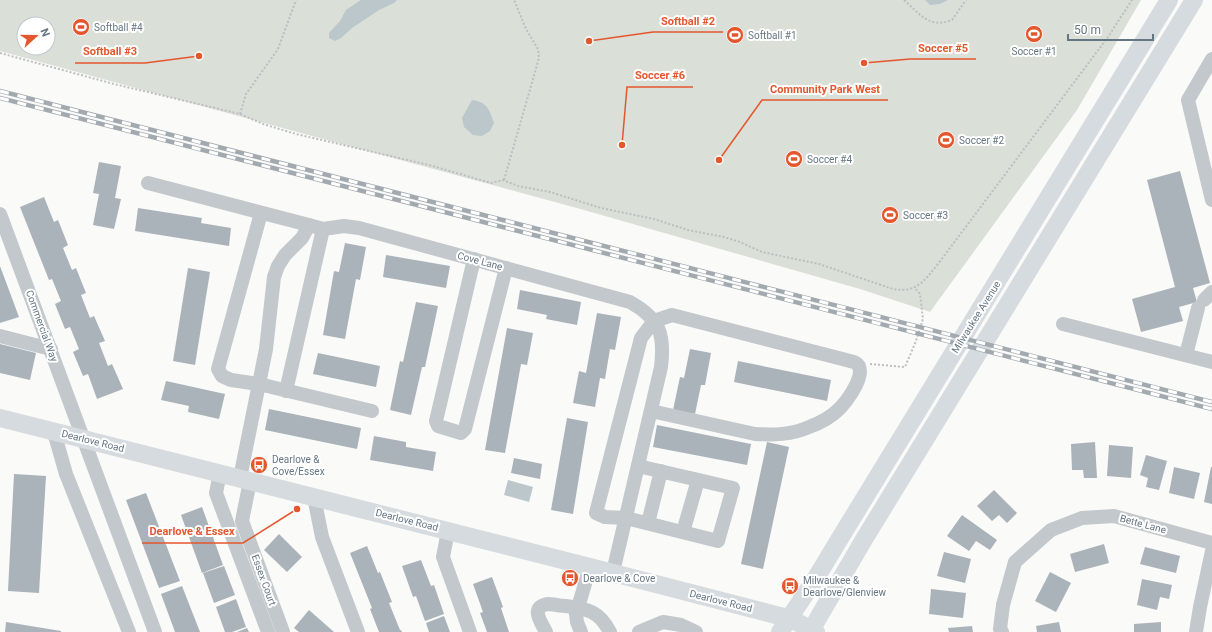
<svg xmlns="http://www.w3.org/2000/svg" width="1212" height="632" font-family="Roboto,sans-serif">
	<rect width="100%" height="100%" fill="#fafaf8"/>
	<path fill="#dadfd7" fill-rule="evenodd" d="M0 0H1141L1077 110 930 312 860 289 584 210 0 51ZM24 24H48V48H24Z"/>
	<g fill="#bbc7cb">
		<path d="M361 0H397L394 3 379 10 352 28 341 38 335 41 329 38V33L340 21 346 10Z"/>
		<path d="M925 0H948L940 4 930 5Z"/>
		<path d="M472 100C487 102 489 109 494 123L490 131 482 136 473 135 464 127 462 118Z"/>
		<path d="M508 480 533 487 529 502 504 495Z"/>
	</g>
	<g fill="#aab3b9">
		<path d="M99 162 121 166 115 198 121 199 114 229 93 225 99 194 93 193Z"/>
		<path d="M1180 171 1210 283 1193 288 1197 302 1179 307 1183 321 1141 332 1132 299 1175 287 1147 180Z"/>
		<path d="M44 197 54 222 58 220 68 245 63 248 72 270 76 268 86 293 81 295 90 318 94 316 105 341 99 343 108 366 112 364 123 389 97 399 88 374 83 376 73 352 79 349 70 327 65 329 55 304 61 301 52 279 49 280 20 207Z"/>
		<path d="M138 208 202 218 201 223 231 228 229 246 135 231Z"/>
		<path d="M345 243 366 247 360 280 356 279 345 339 323 335 334 271 339 272Z"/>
		<path d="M386 255 450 266 446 288 383 277Z"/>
		<path d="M0 266 19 317 0 323Z"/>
		<path d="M188 268 210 272 195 365 173 361Z"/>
		<path d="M520 290 581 302 577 325 546 319 547 315 517 309Z"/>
		<path d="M416 302 438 306 425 367H422L411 415 390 410 400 361 403 362Z"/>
		<path d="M597 313 621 317 615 350 610 349 605 379 600 378 595 407 573 403 579 371 586 373Z"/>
		<path d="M507 328 533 333 527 365 521 364 505 453 485 450Z"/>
		<path d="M0 344 36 353 30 380 0 373Z"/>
		<path d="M690 349 711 353 705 385H701L695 414 673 410 680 377 684 378Z"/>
		<path d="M318 353 380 366 376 387 313 374Z"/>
		<path d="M738 361 831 380 827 401 734 382Z"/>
		<path d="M166 381 225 394 219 419 188 412 189 406 161 400Z"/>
		<path d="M269 409 361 428 357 449 265 430Z"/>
		<path d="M567 418 588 422 573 514 551 510Z"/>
		<path d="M657 425 751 444 747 465 653 447Z"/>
		<path d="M374 436 406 442V447L436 452 433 471 370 460Z"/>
		<path d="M767 442 789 447 763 569 741 564Z"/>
		<path d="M1095 442 1097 478H1084L1083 470H1072L1071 444Z"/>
		<path d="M1109 445 1133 447 1131 478 1107 476Z"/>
		<path d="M1146 455 1167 461 1159 490 1146 487 1148 478 1140 475Z"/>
		<path d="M514 458 542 464 540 479 511 473Z"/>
		<path d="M1174 467 1200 473 1194 499 1169 493Z"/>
		<path d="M1211 467H1212V504L1204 502Z"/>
		<path d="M14 474 46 476 39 593 8 591Z"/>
		<path d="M994 490 1017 513 1007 523 999 515 992 521 977 506Z"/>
		<path d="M146 493 180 581 159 588 126 500Z"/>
		<path d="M202 507 223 565 202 573 181 515Z"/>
		<path d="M962 515 997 540 990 550 976 541 969 551 947 536Z"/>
		<path d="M279 534 302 557 287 572 264 550Z"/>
		<path d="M1104 544 1109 563 1075 572 1070 554Z"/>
		<path d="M367 546 378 573 380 572 392 602 389 603 400 630H401L402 632H379L370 609 372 608 350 553Z"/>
		<path d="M1145 547 1180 556 1176 573 1140 564Z"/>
		<path d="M944 552 971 559 965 583 937 576Z"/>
		<path d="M421 560 431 586 434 585 444 614 425 621 416 596 413 597 402 566Z"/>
		<path d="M224 566 235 595 214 603 203 573Z"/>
		<path d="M1050 572 1071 583 1056 612 1035 601Z"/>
		<path d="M492 577 503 607 501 608 509 632H487L480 613 483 612 473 584Z"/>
		<path d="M1142 579 1172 585 1169 599 1160 597 1157 610 1137 605Z"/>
		<path d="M182 586 200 632H175L161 594Z"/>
		<path d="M931 589 966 593 963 618 929 614Z"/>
		<path d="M236 599 246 627 232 632H225L216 607Z"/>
		<path d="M309 610 334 632H299L294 628Z"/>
		<path d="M444 616 450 632H429L426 623Z"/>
		<path d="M6 622 61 631V632H5Z"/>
		<path d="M1059 622 1061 632H1037L1036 626Z"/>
		<path d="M1161 622V632H1134V624Z"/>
		<path d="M972 626 973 632H949L948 628Z"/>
		<path d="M247 628 249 632H237Z"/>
	</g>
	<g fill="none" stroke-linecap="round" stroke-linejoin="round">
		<g stroke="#bbbfc2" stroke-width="2" stroke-dasharray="2 2" stroke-linecap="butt">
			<path d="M904 0C920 14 929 29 952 20L966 0"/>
			<path d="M0 53 114 84 240 114 263 124 296 134 429 165 491 183 503 180 518 186 550 192 601 208 654 219 688 230 724 237 740 242 762 252 819 264 893 289C917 293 924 281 938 264L1108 37 1132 0"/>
			<path d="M240 114 246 94 278 49 296 0"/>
			<path d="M504 180 539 58 538 49 526 29 514 0"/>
			<path d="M870 364 905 367 916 341 923 319 920 294 914 287"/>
		</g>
		<g stroke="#c3c8cc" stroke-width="14">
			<path d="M1212 59 1188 100 1212 200"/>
			<path d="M148 183 309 225"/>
			<path d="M261 213 218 369 222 376 231 380 259 384 372 411"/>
			<path d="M0 214 155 632"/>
			<path d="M474 259 436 421 438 426 461 433 465 429 506 268"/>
			<path d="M1204 300 1212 292"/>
			<path d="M1063 324 1212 362"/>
			<path d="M0 336 51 349"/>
			<path d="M1186 355 1198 308"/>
			<path d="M286 391 323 229"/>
			<path d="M54 432 66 474 129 632"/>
			<path d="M638 466 733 488 718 541 626 518 605 517 596 513 641 338 654 321 672 315 854 362C871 369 847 402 838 410 830 418 820 423 809 427 792 435 773 435 755 434L651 411"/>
			<path d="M220 473 216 493 268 632"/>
			<path d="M240 478 266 349 274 277 278 266 285 255 302 238 309 225 323 229 344 226 359 228 630 302C660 319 665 334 661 367L613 572"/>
			<path d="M250 481 242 521 283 632"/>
			<path d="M314 497 322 537 358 632"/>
			<path d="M648 523 661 471"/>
			<path d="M448 531 443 557 470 632"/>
			<path d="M683 532 698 480"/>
			<path d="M546 632C541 622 530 608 547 604 553 604 560 606 566 606 588 609 599 611 610 632"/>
			<path d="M581 632 577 622 576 614 590 567"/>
			<path d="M639 632 663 622 681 625 696 632"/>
			<path d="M1002 632 1000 629 1003 605 1015 562 1051 530 1082 518 1114 516 1212 543"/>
			<path d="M1196 632 1200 607 1212 551"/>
		</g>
		<g stroke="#d6dbdf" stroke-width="18">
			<path d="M0 418 590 567 776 615 789 618 816 632"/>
			<path d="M780 632 816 578 845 530 1169 0"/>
			<path d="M810 632 863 541 1194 0"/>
		</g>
		<defs>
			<g id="rail">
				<path d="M0 91 1212 402"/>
				<path d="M0 98 1212 409"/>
			</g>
		</defs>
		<use href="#rail" stroke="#a2aab0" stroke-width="4.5"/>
		<use href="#rail" stroke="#fff" stroke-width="3" stroke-dasharray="9" stroke-linecap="butt"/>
	</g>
	<defs>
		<symbol id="stadium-disc" viewBox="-11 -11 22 22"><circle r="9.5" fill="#e4572e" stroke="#fff"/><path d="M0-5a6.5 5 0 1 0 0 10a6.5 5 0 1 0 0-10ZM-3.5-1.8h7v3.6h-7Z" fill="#fff"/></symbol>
		<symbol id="bus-disc" viewBox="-11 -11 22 22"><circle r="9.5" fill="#e4572e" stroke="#fff"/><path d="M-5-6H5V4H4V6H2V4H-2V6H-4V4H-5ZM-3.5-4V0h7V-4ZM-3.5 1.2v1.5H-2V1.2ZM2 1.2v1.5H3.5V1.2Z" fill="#fff"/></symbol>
	</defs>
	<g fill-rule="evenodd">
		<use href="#stadium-disc" x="71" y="17" width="20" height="20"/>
		<use href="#stadium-disc" x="1024" y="24" width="20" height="20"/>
		<use href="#stadium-disc" x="725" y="25" width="20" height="20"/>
		<use href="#stadium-disc" x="936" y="130" width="20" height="20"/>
		<use href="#stadium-disc" x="784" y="149" width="20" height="20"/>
		<use href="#stadium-disc" x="880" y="205" width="20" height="20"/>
		<use href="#bus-disc" x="249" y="455" width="20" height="20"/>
		<use href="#bus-disc" x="560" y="568" width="20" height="20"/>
		<use href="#bus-disc" x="780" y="576" width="20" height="20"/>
	</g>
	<g text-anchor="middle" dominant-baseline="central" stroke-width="4" stroke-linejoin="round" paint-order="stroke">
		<g font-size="10" fill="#657683" stroke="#fff" text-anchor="start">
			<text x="94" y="27">Softball #4</text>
			<text x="748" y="35">Softball #1</text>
			<text x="1034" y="51" text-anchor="middle">Soccer #1</text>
			<text x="959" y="140">Soccer #2</text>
			<text x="807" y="159">Soccer #4</text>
			<text x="903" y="215">Soccer #3</text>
			<text x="272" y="459">Dearlove &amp;<tspan x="272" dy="12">Cove/Essex</tspan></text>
			<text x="583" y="578">Dearlove &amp; Cove</text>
			<text x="803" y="580">Milwaukee &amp;<tspan x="803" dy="12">Dearlove/Glenview</tspan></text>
		</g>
		<g font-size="10" fill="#657683" stroke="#fff">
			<text transform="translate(480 261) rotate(15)">Cove Lane</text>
			<text transform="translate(976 317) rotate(-58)">Milwaukee Avenue</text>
			<text transform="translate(42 326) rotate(70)">Commercial Way</text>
			<text transform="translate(93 441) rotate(14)">Dearlove Road</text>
			<text transform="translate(407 520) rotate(14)">Dearlove Road</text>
			<text transform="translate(1143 524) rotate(15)">Bette Lane</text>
			<text transform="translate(264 580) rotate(70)">Essex Court</text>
			<text transform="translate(721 601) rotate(14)">Dearlove Road</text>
		</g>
	</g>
	<path fill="none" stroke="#e4572e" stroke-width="1.5" d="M589 41L653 32H723M864 63L910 59H976M199 56L145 63H75M622 145L627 87H693M719 160L762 100H888M297 509L243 543H142"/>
	<g fill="#e4572e" stroke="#fff" stroke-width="1.5">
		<circle cx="589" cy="41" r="4"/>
		<circle cx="864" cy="63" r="4"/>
		<circle cx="199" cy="56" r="4"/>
		<circle cx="622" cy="145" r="4"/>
		<circle cx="719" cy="160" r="4"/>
		<circle cx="297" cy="509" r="4"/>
	</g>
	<g font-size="11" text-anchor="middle" font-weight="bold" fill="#e4572e" stroke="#fff" stroke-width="4" stroke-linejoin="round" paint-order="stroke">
		<text x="688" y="25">Softball #2</text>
		<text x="943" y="52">Soccer #5</text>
		<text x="110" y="55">Softball #3</text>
		<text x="660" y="79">Soccer #6</text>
		<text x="825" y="93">Community Park West</text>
		<text x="192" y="535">Dearlove &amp; Essex</text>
	</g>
	<g transform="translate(36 36) rotate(69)"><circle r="19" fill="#ffffff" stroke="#c1c8cd"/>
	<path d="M0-3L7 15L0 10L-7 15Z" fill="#e4572e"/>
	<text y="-6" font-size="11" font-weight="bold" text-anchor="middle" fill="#657683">N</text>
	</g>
	<path d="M1068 34v6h85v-6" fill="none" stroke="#657683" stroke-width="2"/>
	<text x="1074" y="34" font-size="12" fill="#657683" stroke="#ffffff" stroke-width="3" paint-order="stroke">50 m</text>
</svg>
